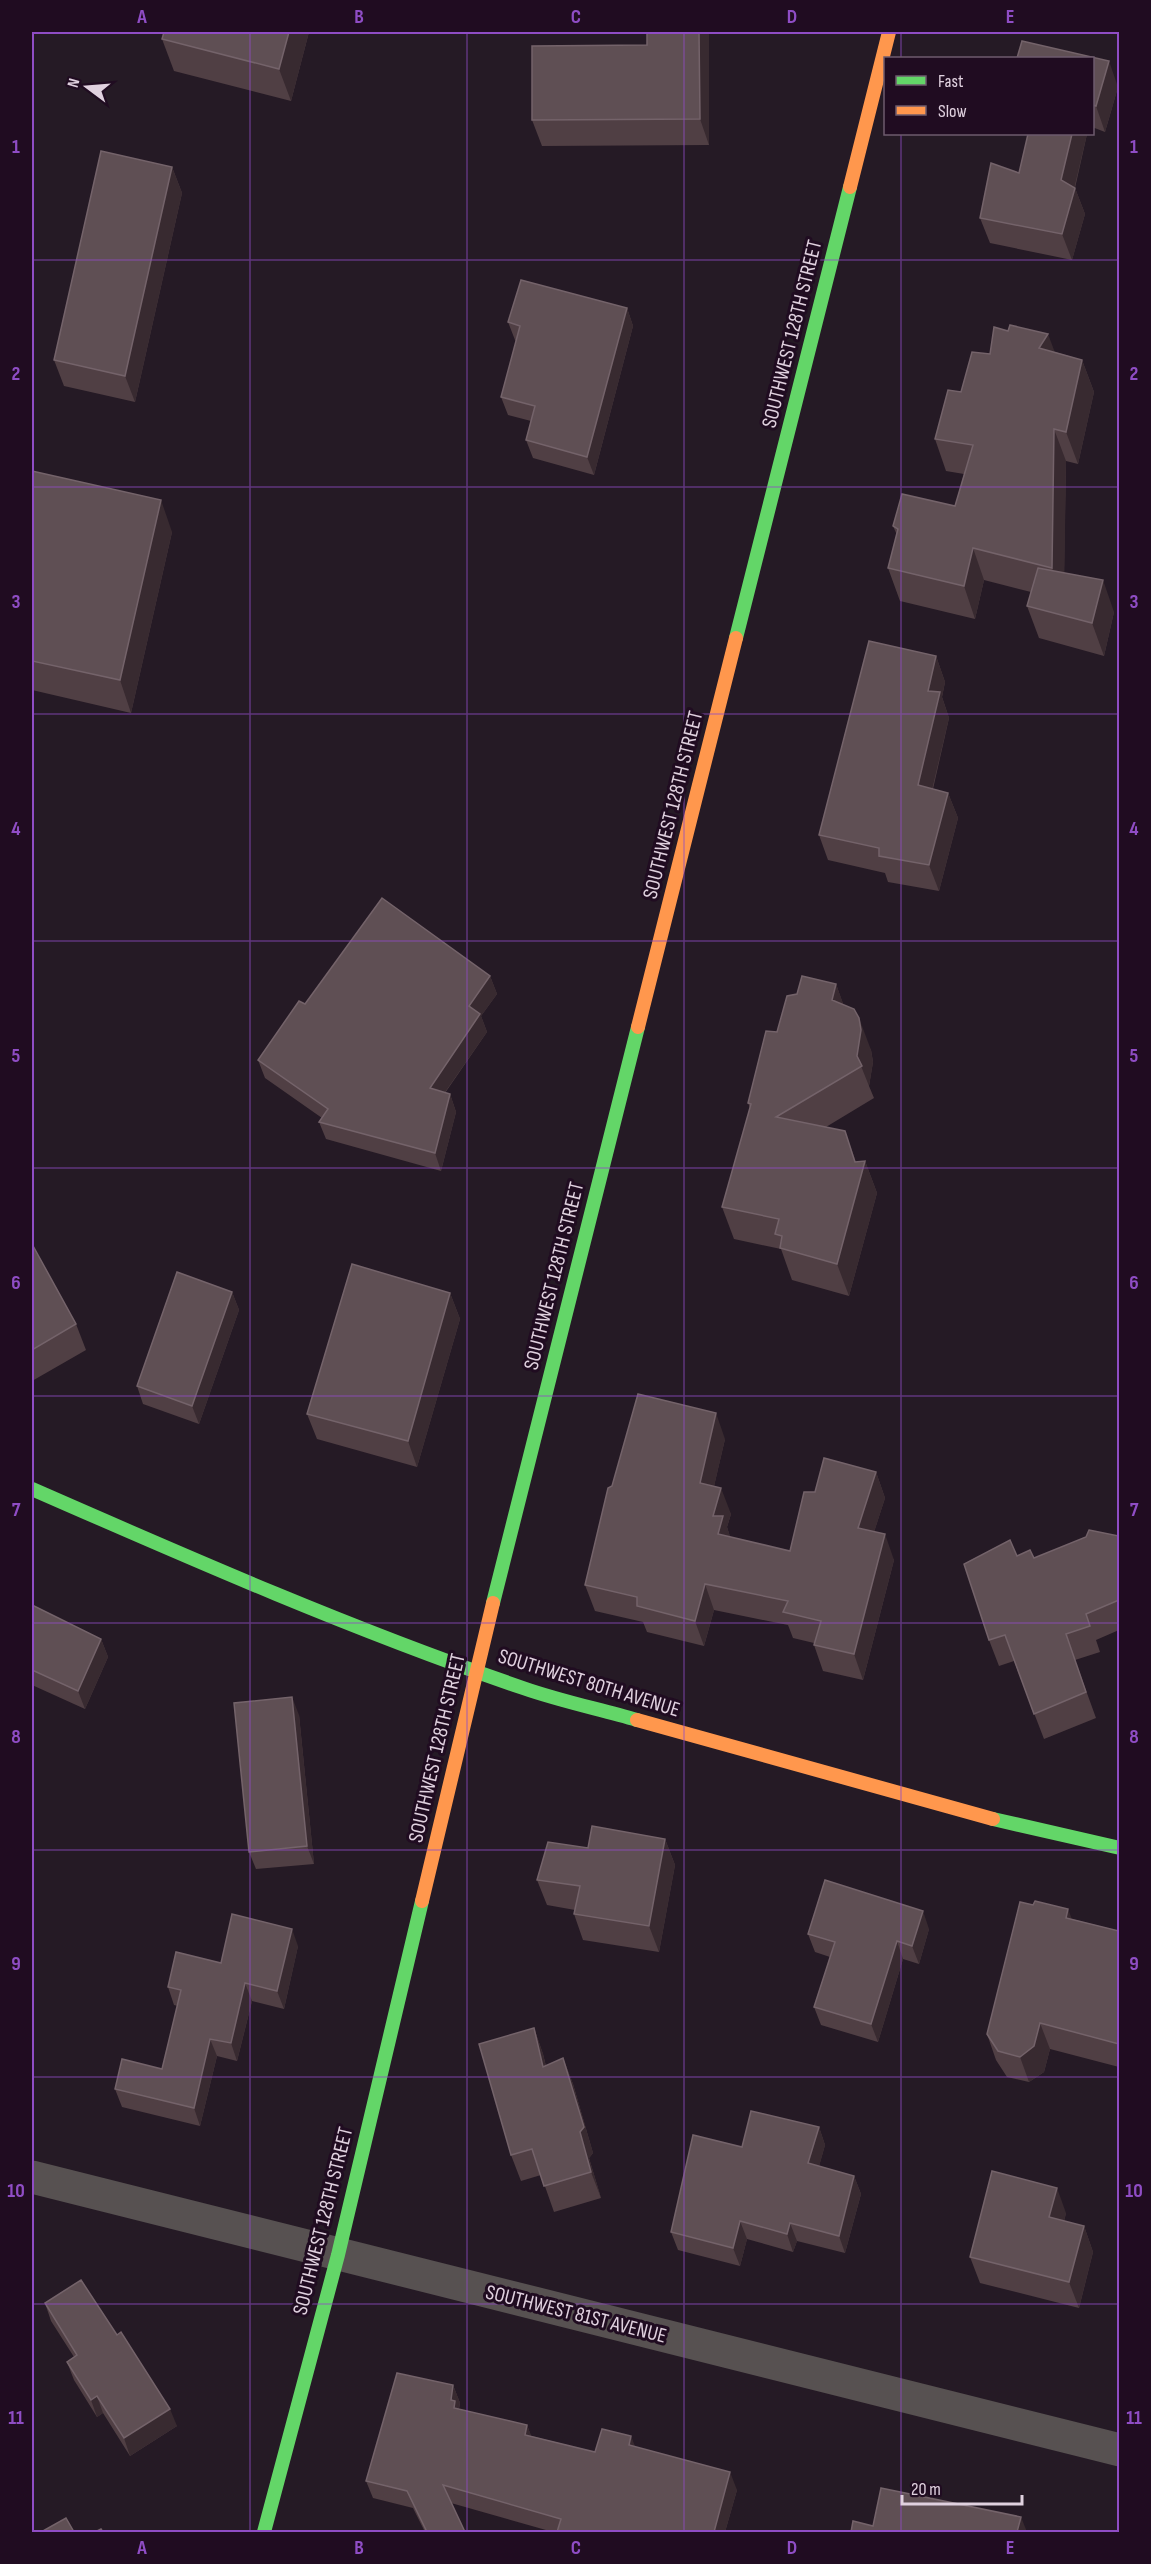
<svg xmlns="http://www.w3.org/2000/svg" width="1151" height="2564" font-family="'Sofia Sans Condensed',sans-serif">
	<rect width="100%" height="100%" fill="#251a25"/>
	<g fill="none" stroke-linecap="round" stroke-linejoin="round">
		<path stroke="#575151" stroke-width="33" d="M32 2177 1120 2450"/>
		<g stroke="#63d668" stroke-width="14">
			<path d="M736 638 850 187"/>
			<path d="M32 1489C194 1560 356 1631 523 1688 560 1701 599 1709 637 1720"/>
			<path d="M493 1603 638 1027"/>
			<path d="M993 1819 1120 1848"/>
			<path d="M264 2532 338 2255 422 1901"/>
		</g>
		<g stroke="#ff974d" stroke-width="14">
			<path d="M850 187 889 32"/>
			<path d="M638 1027 736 638"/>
			<path d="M637 1720 993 1819"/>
			<path d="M422 1901 493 1603"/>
		</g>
	</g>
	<g fill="#503f44">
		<path d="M164 32H309L291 101 174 71 162 39Z"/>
		<path d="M709 32V145L542 146 532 120 647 45Z"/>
		<path d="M1092 58 1118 87 1105 132 1092 127Z"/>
		<path d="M1028 134H1087L1075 188 1085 214 1072 260 990 243 980 218 1019 173Z"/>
		<path d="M172 167 182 193 135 402 64 386 54 360Z"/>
		<path d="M627 308 633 326 594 475 533 458 526 440 531 421 508 415 501 397 516 341 515 340 508 322Z"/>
		<path d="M1055 352 1082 360 1094 392 1078 464 1066 461 1064 573 1114 612 1104 656 1039 638 1027 606 1031 592 984 580 975 619 900 601 888 568 897 535 893 526 955 506 964 474 946 471 935 439 961 392 990 354Z"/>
		<path d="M32 471 172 532 131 713 32 690Z"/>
		<path d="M936 656 945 682 942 697 949 718 933 789 948 793 958 818 939 891 888 882 885 873 828 860 819 835Z"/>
		<path d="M490 976 497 994 481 1016 487 1032 445 1093 450 1094 456 1112 441 1171 326 1139 319 1122 322 1118 265 1078 258 1060 305 1004Z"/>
		<path d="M836 984 843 1004 871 1050 873 1062 869 1086 874 1098 826 1127 856 1162 865 1161 877 1193 849 1296 792 1280 781 1249 734 1239 722 1207 750 1108 748 1103 777 1032 797 994Z"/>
		<path d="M32 1244 76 1324 86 1350 32 1381Z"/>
		<path d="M232 1292 239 1310 199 1424 143 1404 137 1386Z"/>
		<path d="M450 1293 460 1319 417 1467 317 1439 307 1414Z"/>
		<path d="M725 1439 714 1486 731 1514 727 1527 730 1537 790 1551 815 1492 876 1472 885 1498 874 1532 894 1560 863 1680 823 1671 814 1645V1643L793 1638 788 1625 714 1610 704 1646 647 1632 643 1622 595 1611 585 1585Z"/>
		<path d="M1119 1536V1630L1096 1640 1100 1652 1075 1660 1096 1718 1044 1739 1014 1661 999 1666 989 1640 1017 1556 1034 1558Z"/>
		<path d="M32 1605 101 1639 108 1657 85 1709 32 1685Z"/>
		<path d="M299 1715 314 1864 256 1869 249 1852Z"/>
		<path d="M665 1839 675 1865 659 1952 583 1940 574 1914 575 1910 547 1905 537 1880 588 1848Z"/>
		<path d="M1072 1919 1119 1931V2067L1050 2049 1044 2072 1029 2082 1007 2077 996 2060 987 2034Z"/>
		<path d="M929 1929 919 1964 903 1959 878 2042 821 2025 814 2007 830 1957 815 1952 808 1934Z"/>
		<path d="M298 1946 284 2009 252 2001 237 2061 217 2056 200 2126 122 2107 115 2089 162 2069 178 2006 174 2005 168 1987 221 1963Z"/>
		<path d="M534 2028 543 2054 546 2066 563 2058 573 2084 593 2153 589 2158 601 2198 554 2212 541 2175 521 2181 511 2155Z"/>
		<path d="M819 2127 825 2145 819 2166 854 2176 861 2194 845 2253 797 2241 793 2252 747 2239 740 2266 678 2250 671 2232 742 2147Z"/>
		<path d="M1066 2213 1064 2221 1084 2226 1093 2252 1079 2308 980 2283 970 2257Z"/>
		<path d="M45 2303 177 2426 130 2456 103 2413 97 2417 74 2380 67 2362 74 2357 51 2321Z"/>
		<path d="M453 2385 460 2403 459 2409 527 2425 531 2436 595 2452 635 2447 737 2490 725 2532H553L451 2503 465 2532H425L413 2508 373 2498 366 2481Z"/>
	</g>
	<g fill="#382a30">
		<path d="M289 32H309L291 101 279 69Z"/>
		<path d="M699 32H709V145L700 119Z"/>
		<path d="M1109 61 1118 87 1105 132 1096 106Z"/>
		<path d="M1072 134H1087L1071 202 1075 188 1085 214 1072 260 1062 234 1061 180Z"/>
		<path d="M172 167 182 193 135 402 125 376Z"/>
		<path d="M627 308 633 326 594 475 587 457Z"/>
		<path d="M1048 334 1060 366 1039 348Z"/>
		<path d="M1082 360 1094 392 1078 464 1066 432Z"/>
		<path d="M1054 429 1066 461 1064 600 1052 568Z"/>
		<path d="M161 500 172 532 131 713 120 680Z"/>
		<path d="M973 548 984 580 975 619 964 586Z"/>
		<path d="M1103 580 1114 612 1104 656 1092 623Z"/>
		<path d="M936 656 945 682 942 697 949 718 927 811 918 785 928 691Z"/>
		<path d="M948 793 958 818 939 891 929 865Z"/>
		<path d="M490 976 497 994 481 1016 487 1032 436 1105 430 1088 469 1006Z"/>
		<path d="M836 984 848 1017 832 1000Z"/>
		<path d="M859 1018 871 1050 873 1062 869 1086 857 1056Z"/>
		<path d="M450 1094 456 1112 441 1171 435 1153Z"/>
		<path d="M845 1131 861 1176 865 1161 877 1193 849 1296 837 1264Z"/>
		<path d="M232 1292 239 1310 199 1424 192 1406Z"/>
		<path d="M450 1293 460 1319 417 1467 408 1441Z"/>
		<path d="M716 1413 725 1439 709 1508 700 1483Z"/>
		<path d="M876 1472 885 1498 867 1554 858 1528Z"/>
		<path d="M721 1488 731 1514 727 1527 732 1542 718 1534 713 1516Z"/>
		<path d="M885 1534 894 1560 863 1680 854 1654Z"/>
		<path d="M705 1584 714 1610 704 1646 695 1621Z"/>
		<path d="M101 1639 108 1657 85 1709 78 1691Z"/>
		<path d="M292 1697 299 1715 314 1864 307 1846Z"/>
		<path d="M665 1839 675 1865 659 1952 649 1926Z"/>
		<path d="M1068 1909 1078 1935 1066 1918Z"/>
		<path d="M923 1911 929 1929 919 1964 912 1946Z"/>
		<path d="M292 1929 298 1946 284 2009 277 1991Z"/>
		<path d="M897 1941 903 1959 878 2042 871 2024Z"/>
		<path d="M245 1983 252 2001 237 2061 231 2043Z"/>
		<path d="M1040 2023 1050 2049 1044 2072 1029 2082 1020 2057Z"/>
		<path d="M534 2028 543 2054 552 2093 543 2067Z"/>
		<path d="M210 2039 217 2056 200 2126 194 2108Z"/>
		<path d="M563 2058 573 2084 593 2153 589 2158 601 2198 591 2172 580 2132Z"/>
		<path d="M819 2127 825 2145 815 2181 808 2163Z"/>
		<path d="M854 2176 861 2194 845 2253 839 2236Z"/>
		<path d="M1057 2188 1066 2213 1059 2243 1049 2217Z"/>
		<path d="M740 2221 747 2239 740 2266 733 2248Z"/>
		<path d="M790 2223 797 2241 793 2252 787 2234Z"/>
		<path d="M1084 2226 1093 2252 1079 2308 1069 2282Z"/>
		<path d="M453 2385 460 2403 458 2411 460 2425 451 2400Z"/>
		<path d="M97 2396 103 2413 97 2417 91 2400Z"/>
		<path d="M170 2409 177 2426 130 2456 124 2438Z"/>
		<path d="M527 2425 534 2443 525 2435Z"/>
		<path d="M631 2436 638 2454 629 2445Z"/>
		<path d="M730 2472 737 2490 725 2532H714Z"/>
		<path d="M1021 2517 1027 2532H1017Z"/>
	</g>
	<g fill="#5f4f54" stroke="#74636a" stroke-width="1.5">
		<path d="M164 32H289L279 69 162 39Z"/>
		<path d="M647 32H699L700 119 532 120V46L647 45Z"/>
		<path d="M1022 41 1109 61 1096 106 1092 105V58H1017Z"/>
		<path d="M1028 134H1072L1061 180 1075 188 1062 234 980 218 991 163 1019 173Z"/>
		<path d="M101 151 172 167 125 376 54 360Z"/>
		<path d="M521 280 627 308 587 457 526 440 535 406 501 397 520 326 508 322Z"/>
		<path d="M1010 325 1048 334 1039 348 1082 360 1066 432 1054 429 1052 568 973 548 964 586 888 568 898 529 893 526 902 494 955 506 973 445 935 439 948 390 961 392 972 352 990 354 994 327 1008 331Z"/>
		<path d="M32 471 161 500 120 680 32 661Z"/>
		<path d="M1038 568 1103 580 1092 623 1027 606Z"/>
		<path d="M869 641 936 656 928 691 940 692 918 785 948 793 929 865 879 856V848L819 835Z"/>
		<path d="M382 898 490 976 469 1006 480 1014 430 1088 450 1094 435 1153 319 1122 328 1109 258 1060 299 1001 305 1004Z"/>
		<path d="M802 976 836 984 832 1000 854 1009 859 1018 861 1030 857 1056 862 1066 776 1117 845 1131 855 1162 865 1161 837 1264 780 1248 782 1236 775 1234 779 1219 722 1207 751 1104 748 1103 766 1031 777 1032 787 996 797 994Z"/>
		<path d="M32 1244 76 1324 32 1350Z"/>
		<path d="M352 1264 450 1293 408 1441 307 1414Z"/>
		<path d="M177 1272 232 1292 192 1406 137 1386Z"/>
		<path d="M638 1394 716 1413 700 1483 721 1488 713 1516H723L718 1534 790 1551 804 1492H815L824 1458 876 1472 858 1528 885 1534 854 1654 814 1645 821 1621 783 1612 788 1601 705 1584 695 1621 637 1606V1597L585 1585 608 1488 612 1486Z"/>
		<path d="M1089 1530 1119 1536V1600L1086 1614 1090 1626 1066 1634 1086 1692 1034 1714 1005 1635 989 1640 964 1564 1010 1540 1017 1556 1030 1550 1034 1558 1086 1537Z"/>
		<path d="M32 1605 101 1639 78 1691 32 1670Z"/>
		<path d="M292 1697 307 1846 249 1852 234 1703Z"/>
		<path d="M592 1826 665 1839 649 1926 574 1914 580 1886 537 1880 548 1842 588 1848Z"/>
		<path d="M825 1880 923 1911 912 1946 897 1941 871 2024 814 2007 835 1942 808 1934Z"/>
		<path d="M1035 1901 1068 1909 1066 1918 1119 1931V2044L1040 2023 1034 2046 1020 2057 998 2051 987 2034 1020 1902 1033 1905Z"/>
		<path d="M232 1914 292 1929 277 1991 245 1983 231 2043 210 2039 194 2108 115 2089 122 2059 162 2069 181 1990 168 1987 176 1952 221 1963Z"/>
		<path d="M534 2028 543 2067 563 2058 584 2127 580 2132 591 2172 544 2186 532 2149 511 2155 479 2044Z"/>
		<path d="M751 2111 819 2127 808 2163 854 2176 839 2236 790 2223 787 2234 740 2221 733 2248 671 2232 693 2135 742 2147Z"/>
		<path d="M992 2171 1057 2188 1049 2217 1084 2226 1069 2282 970 2257Z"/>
		<path d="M81 2280 117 2335 121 2332 170 2409 124 2438 97 2396 91 2400 67 2362 77 2355 45 2303Z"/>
		<path d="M397 2373 453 2385 451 2400 455 2401 454 2408 527 2425 525 2435 595 2452 602 2429 631 2436 629 2445 730 2472 714 2532H557L561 2519 443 2485 465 2532H427L407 2491 366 2481Z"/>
		<path d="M881 2488 1021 2517 1017 2532H851L853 2521 873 2526Z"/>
		<path d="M66 2518 74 2532H41Z"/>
		<path d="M101 2529 103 2532H95Z"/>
	</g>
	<path fill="none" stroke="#8f4dc5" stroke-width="1.5" stroke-opacity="0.55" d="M250 32V2532M467 32V2532M684 32V2532M901 32V58M901 134V2532M32 260H1120M32 487H1120M32 714H1120M32 941H1120M32 1168H1120M32 1396H1120M32 1623H1120M32 1850H1120M32 2077H1120M32 2304H1120"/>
	<g text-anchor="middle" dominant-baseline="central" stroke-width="6" stroke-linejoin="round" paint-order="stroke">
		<g font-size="21" fill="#e0d1df" stroke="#200c21">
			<text transform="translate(792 334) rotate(-76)">SOUTHWEST 128TH STREET</text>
			<text transform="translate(673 805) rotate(-76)">SOUTHWEST 128TH STREET</text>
			<text transform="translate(554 1276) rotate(-76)">SOUTHWEST 128TH STREET</text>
			<text transform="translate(589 1683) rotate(17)">SOUTHWEST 80TH AVENUE</text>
			<text transform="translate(437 1748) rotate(-77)">SOUTHWEST 128TH STREET</text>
			<text transform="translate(323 2221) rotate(-76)">SOUTHWEST 128TH STREET</text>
			<text transform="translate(576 2314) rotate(14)">SOUTHWEST 81ST AVENUE</text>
		</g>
	</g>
	<rect width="1151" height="2564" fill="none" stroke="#200c21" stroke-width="66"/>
	<rect x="884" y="57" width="210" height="78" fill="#200c21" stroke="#6d5b6d" stroke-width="1.5"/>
	<rect x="896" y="76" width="30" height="9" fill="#63d668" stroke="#6d5b6d" stroke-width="1.5"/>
	<text x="938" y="87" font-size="18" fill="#e0d1df">Fast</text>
	<rect x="896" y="106" width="30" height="9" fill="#ff974d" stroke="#6d5b6d" stroke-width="1.5"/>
	<text x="938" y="117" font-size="18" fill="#e0d1df">Slow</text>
	<g transform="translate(87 87) rotate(286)" stroke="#200c21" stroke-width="4.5" paint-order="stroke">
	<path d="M0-4.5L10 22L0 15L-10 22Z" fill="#e0d1df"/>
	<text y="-9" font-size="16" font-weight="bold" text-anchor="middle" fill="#e0d1df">N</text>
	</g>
	<path d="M902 2495v9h120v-9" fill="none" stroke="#e0d1df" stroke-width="3"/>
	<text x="911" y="2495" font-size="18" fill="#e0d1df" stroke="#200c21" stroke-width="4.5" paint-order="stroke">20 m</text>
	<rect x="33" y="33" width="1085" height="2498" fill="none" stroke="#8f4dc5" stroke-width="2"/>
	<g font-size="20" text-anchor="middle" font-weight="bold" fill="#8f4dc5">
		<text x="142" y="23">A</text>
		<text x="359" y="23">B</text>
		<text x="576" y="23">C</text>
		<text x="792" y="23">D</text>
		<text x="1010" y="23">E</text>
		<text x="16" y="153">1</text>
		<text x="1134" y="153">1</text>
		<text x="16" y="380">2</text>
		<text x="1134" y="380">2</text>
		<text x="16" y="608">3</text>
		<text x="1134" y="608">3</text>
		<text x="16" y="835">4</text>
		<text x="1134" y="835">4</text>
		<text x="16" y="1062">5</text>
		<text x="1134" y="1062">5</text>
		<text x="16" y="1289">6</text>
		<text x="1134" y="1289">6</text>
		<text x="16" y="1516">7</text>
		<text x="1134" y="1516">7</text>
		<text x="16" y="1743">8</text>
		<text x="1134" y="1743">8</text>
		<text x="16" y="1970">9</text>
		<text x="1134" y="1970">9</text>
		<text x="16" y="2197">10</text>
		<text x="1134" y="2197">10</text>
		<text x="16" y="2424">11</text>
		<text x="1134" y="2424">11</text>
		<text x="142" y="2554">A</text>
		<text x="359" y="2554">B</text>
		<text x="576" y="2554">C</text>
		<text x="792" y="2554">D</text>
		<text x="1010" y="2554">E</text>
	</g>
</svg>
